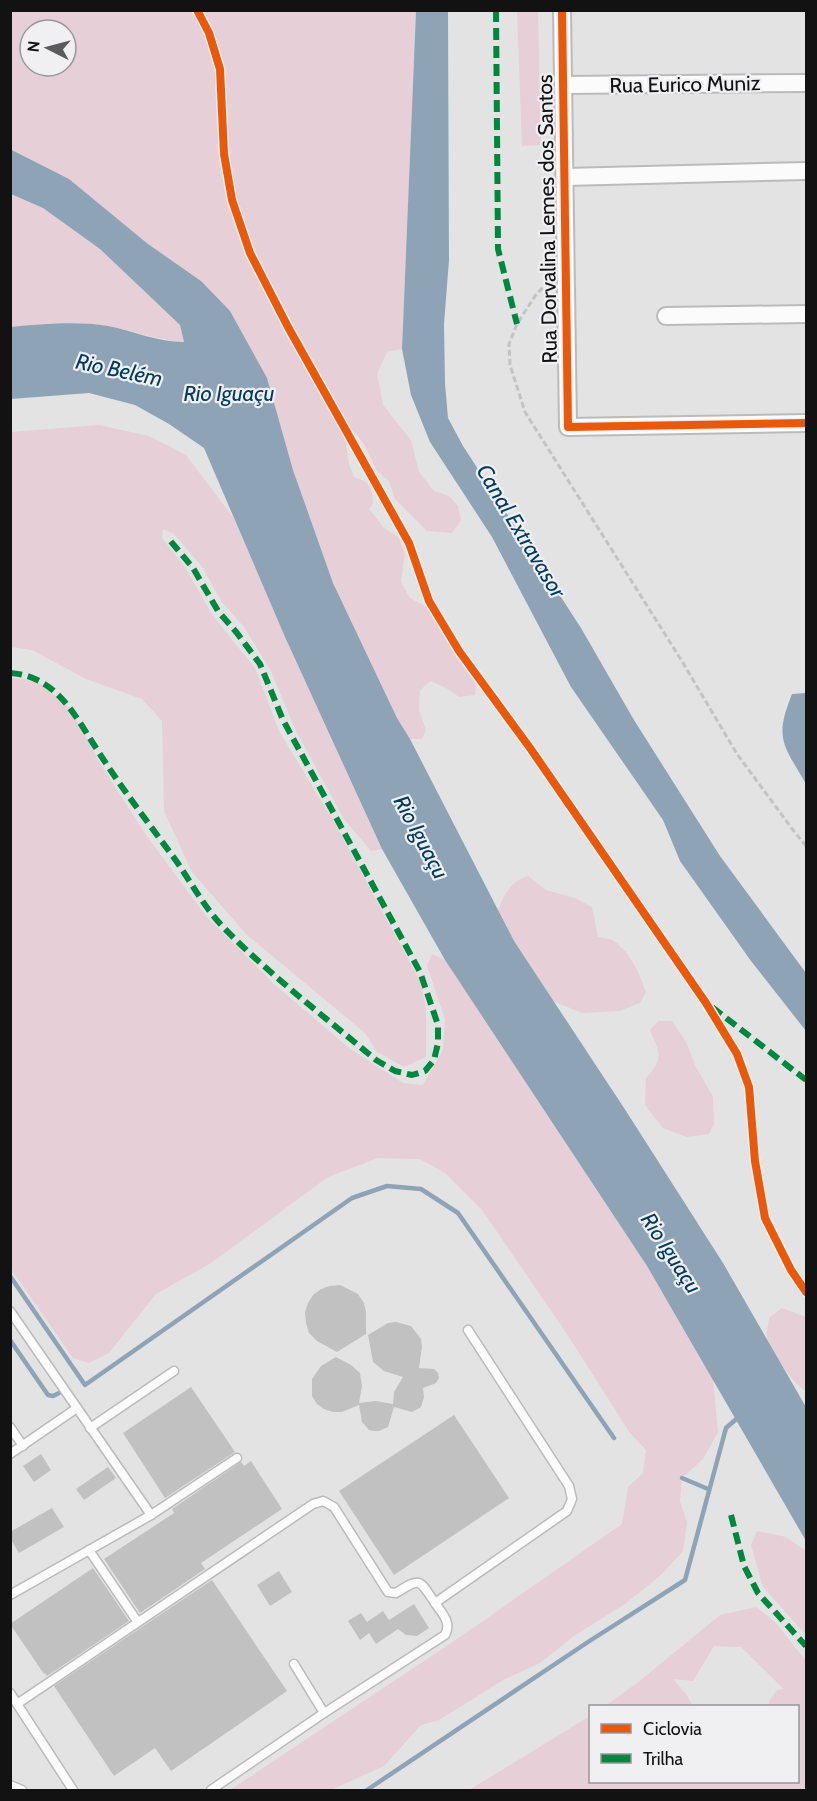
<svg xmlns="http://www.w3.org/2000/svg" width="817" height="1801" font-family="Cabin,sans-serif">
	<rect width="100%" height="100%" fill="#e3e3e4"/>
	<g fill="#e6cfd7" fill-rule="evenodd">
		<path d="M10 11H416L402 349 387 352 377 374 383 405 411 440 419 472 434 491 449 496 458 506 461 520 452 533 427 531 395 499 389 481 377 471 364 444 354 431 346 444 349 464 354 477C370 482 373 488 373 504L369 509 384 528 398 537 405 553 401 582 410 598 427 607 455 655 476 684 475 695 459 697 448 689 431 681 420 690 419 710 426 730 422 739H410L397 718 333 583 293 470 267 378 201 281 148 244 69 179 11 149ZM30 30H66V66H30Z"/>
		<path d="M517 11H538L541 145 522 146Z"/>
		<path d="M11 194 43 208 100 249 180 325 184 342C158 340 134 331 108 326 79 321 40 324 11 327Z"/>
		<path d="M99 425 149 436 186 455 233 517 285 637 382 849 371 851 344 819 295 729 270 669 244 627 222 602 203 568 174 534 163 529 162 538 185 567 213 616 255 668 279 731 333 820 421 983 426 1009V1057L404 1067 377 1052 365 1033 246 934 192 872 164 811 162 721 142 699 86 679 32 650 11 647V432Z"/>
		<path d="M10 677 39 683 70 708 101 765 146 835 206 916 275 985 349 1048 403 1083 423 1085 443 1050 445 1019 427 966 432 954 445 960 647 1266 713 1378 718 1432 703 1459 682 1478 680 1501 687 1522 683 1551 661 1575 625 1604 574 1636 540 1663 505 1679 439 1720 421 1725 384 1766 331 1790H230L463 1635 622 1524 628 1487 643 1473 646 1450 630 1433 567 1334 482 1210 445 1173 420 1159 378 1158 328 1177 211 1263 156 1294 109 1353 89 1363 73 1358 11 1269Z"/>
		<path d="M528 876 546 890 575 898 592 907 598 937C602 938 608 938 612 940 629 950 640 974 646 992L640 1003 619 1011 582 1013 553 1001 513 941 498 911C504 894 511 881 528 876Z"/>
		<path d="M658 1021H672L686 1042 696 1067 713 1097 714 1124 709 1134 687 1137 663 1128 645 1105 646 1078C664 1059 660 1053 650 1030Z"/>
		<path d="M782 1308 806 1317V1391C795 1387 769 1349 767 1337 766 1332 769 1324 769 1318Z"/>
		<path d="M757 1531 786 1537 806 1551V1635L763 1587 751 1545Z"/>
		<path d="M756 1607 775 1622 806 1661V1790H469L590 1716V1782H798V1706H769V1701L777 1690 784 1689 741 1647 714 1646 693 1681 673 1679 686 1694 693 1706H605L636 1684 720 1615Z"/>
	</g>
	<g fill="#8ea4b6">
		<path d="M416 11H448L449 260 444 324 445 384 448 418 463 446 581 628 634 720 720 856 806 973V1031L751 961 680 861 663 820 571 687 492 537 430 442 411 395 402 349Z"/>
		<path d="M10 149 69 179 148 244 201 281 230 311 267 378 293 470 333 583 397 718 410 739 514 941 626 1111 723 1263 806 1407V1541L647 1266 445 960 382 849 285 637 204 448 169 424 135 405 89 393 11 399V327C40 324 79 321 108 326 133 331 158 342 184 342L180 325 100 249 43 208 11 194Z"/>
		<path d="M806 693V784C783 744 774 739 792 694Z"/>
	</g>
	<g fill="none" stroke-linecap="round" stroke-linejoin="round">
		<g stroke="#8ea4b6" stroke-width="4.5">
			<path d="M10 1276 85 1385 352 1198 387 1186 421 1189 458 1213 614 1438"/>
			<path d="M10 1340 48 1395 53 1396 59 1393"/>
			<path d="M682 1478 708 1489"/>
			<path d="M367 1790 588 1642 685 1580 726 1428 741 1415"/>
		</g>
	</g>
	<g fill="#c2c1c2">
		<path d="M340 1285 358 1294 364 1303 366 1312V1334L337 1352 317 1341 309 1333 306 1323 305 1312 308 1303 313 1295 321 1289 330 1286Z"/>
		<path d="M396 1322 411 1326 421 1339 422 1347 419 1368 434 1369 438 1373 439 1378 436 1383 423 1388 424 1397 421 1407 412 1412 394 1407 388 1427 379 1431H374L369 1430 362 1422 359 1405 342 1412H333L324 1409 317 1404 312 1396V1379L321 1366 336 1357 351 1365 360 1373 362 1386 359 1403 376 1401 393 1404 394 1392 403 1377 384 1371 373 1362 368 1335 388 1323Z"/>
		<path d="M191 1387 235 1452 165 1498 123 1433Z"/>
		<path d="M454 1415 509 1498 394 1575 339 1491Z"/>
		<path d="M41 1454 51 1470 34 1482 23 1466Z"/>
		<path d="M251 1461 282 1509 201 1563 205 1569 140 1613 104 1559 174 1513 172 1509 241 1462 244 1466Z"/>
		<path d="M108 1467 116 1478 84 1500 76 1489Z"/>
		<path d="M52 1508 64 1527 19 1553 10 1538V1532Z"/>
		<path d="M93 1568 129 1621 47 1676 45 1673 44 1674 10 1624Z"/>
		<path d="M279 1571 292 1592 270 1606 257 1585Z"/>
		<path d="M212 1580 287 1691 171 1771 155 1748 114 1776 54 1686Z"/>
		<path d="M414 1604 429 1628 417 1636 406 1635 398 1629 376 1644 369 1633 360 1640 348 1621 361 1613 367 1622 383 1611 389 1620Z"/>
	</g>
	<g fill="none" stroke-linecap="round" stroke-linejoin="round">
		<defs>
			<g id="lane">
				<path d="M10 1311 151 1515"/>
				<path d="M10 1427 23 1446"/>
				<path d="M90 1428 174 1371"/>
				<path d="M10 1454 77 1408"/>
				<path d="M89 1550 137 1621"/>
				<path d="M10 1595 151 1515 237 1458"/>
				<path d="M294 1664 324 1713"/>
				<path d="M10 1693 73 1790"/>
				<path d="M17 1704 313 1504 323 1501 334 1507 388 1592 396 1593C421 1577 419 1579 435 1603"/>
				<path d="M10 1785 22 1790"/>
				<path d="M211 1790 324 1713 445 1635C452 1623 442 1613 435 1603L567 1511 572 1499 569 1486 468 1330"/>
			</g>
			<g id="street">
				<path d="M562 10 568 427 806 423"/>
				<path d="M563 85 806 83"/>
				<path d="M565 177 806 171"/>
				<path d="M666 316 806 314"/>
			</g>
		</defs>
		<use href="#lane" stroke="#bbb" stroke-width="11"/>
		<use href="#street" stroke="#bbb" stroke-width="20"/>
		<path stroke="#c4c3c4" stroke-width="3" stroke-dasharray="6 3" stroke-linecap="butt" d="M550 283 545 285 535 296 517 324 509 344 510 365 525 412 680 658 737 754 793 830 806 846"/>
		<use href="#lane" stroke="#fbfbfb" stroke-width="8"/>
		<use href="#street" stroke="#fbfbfb" stroke-width="16"/>
		<g stroke="#00873e" stroke-width="6" stroke-dasharray="12 6" stroke-linecap="butt">
			<path d="M496 10 498 249 517 324"/>
			<path d="M10 673C57 676 75 716 98 751 122 789 150 825 177 862 192 884 206 910 225 929 271 976 325 1017 376 1060L395 1071 412 1075 425 1071 434 1060 438 1043V1025L420 972 283 720 260 664 237 633 218 611 193 568 168 538"/>
			<path d="M712 1007 806 1080"/>
			<path d="M731 1515 744 1566 758 1593 806 1646"/>
		</g>
		<defs>
			<g id="cycleway">
				<path d="M197 10 209 33 220 69 224 154 232 200 250 253 288 327 409 543 429 601 459 651 530 748 706 1003 737 1054 749 1087 755 1161 765 1218 791 1270 806 1292"/>
				<path d="M562 10 568 427 806 423"/>
			</g>
		</defs>
		<use href="#cycleway" stroke="#f0eff2" stroke-width="11"/>
		<use href="#cycleway" stroke="#e8590c" stroke-width="8"/>
	</g>
	<g text-anchor="middle" dominant-baseline="central" stroke-width="4.5" stroke-linejoin="round" paint-order="stroke">
		<g font-size="21" fill="#131213" stroke="#f0eff2">
			<text transform="translate(685 84) rotate(-1)">Rua Eurico Muniz</text>
			<text transform="translate(547 219) rotate(-91)">Rua Dorvalina Lemes dos Santos</text>
		</g>
		<g font-size="22" font-style="italic" fill="#003c60" stroke="#f0eff2">
			<text transform="translate(119 370) rotate(12)">Rio Belém</text>
			<text x="229" y="393">Rio Iguaçu</text>
			<text transform="translate(521 531) rotate(59)">Canal Extravasor</text>
			<text transform="translate(421 837) rotate(62)">Rio Iguaçu</text>
			<text transform="translate(671 1253) rotate(57)">Rio Iguaçu</text>
		</g>
	</g>
	<rect width="817" height="1801" fill="none" stroke="#131213" stroke-width="24"/>
	<rect x="589" y="1705" width="210" height="78" fill="#f0eff2" stroke="#989799" stroke-width="1.5"/>
	<rect x="601" y="1724" width="30" height="9" fill="#e8590c" stroke="#989799" stroke-width="1.5"/>
	<text x="643" y="1735" font-size="18" fill="#131213">Ciclovia</text>
	<rect x="601" y="1754" width="30" height="9" fill="#00873e" stroke="#989799" stroke-width="1.5"/>
	<text x="643" y="1765" font-size="18" fill="#131213">Trilha</text>
	<g transform="translate(48 48) rotate(276)"><circle r="28" fill="#f0eff2" stroke="#989799" stroke-width="1.5"/>
	<path d="M0-4.5L10 22L0 15L-10 22Z" fill="#5c5b5c"/>
	<text y="-9" font-size="16" font-weight="bold" text-anchor="middle" fill="#131213">N</text>
	</g>
</svg>
